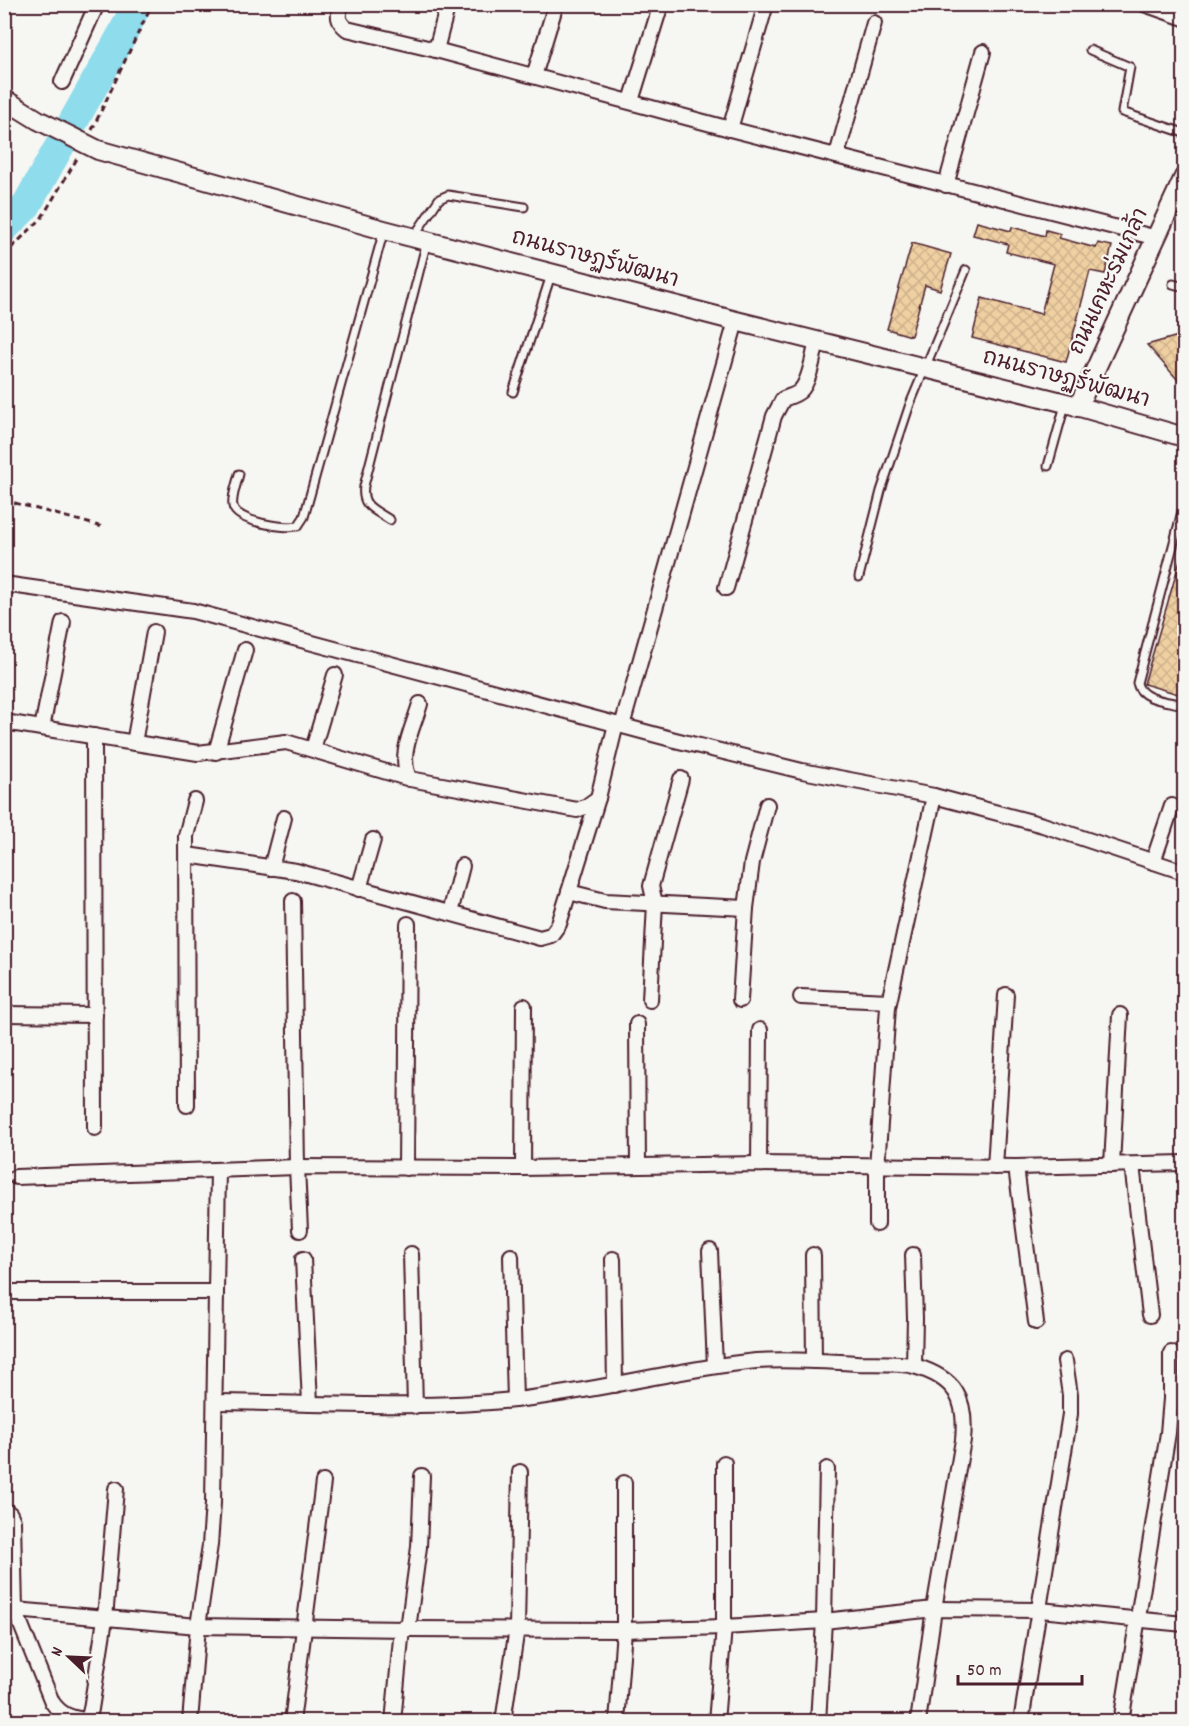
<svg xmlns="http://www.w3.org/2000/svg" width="1189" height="1726" font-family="Dekko,'Playpen Sans Thai',sans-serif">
	<defs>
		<pattern id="building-cross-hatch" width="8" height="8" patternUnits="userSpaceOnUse" patternTransform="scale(1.5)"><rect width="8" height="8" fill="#efd0a2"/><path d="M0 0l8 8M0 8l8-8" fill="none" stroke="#ceb28c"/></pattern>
	</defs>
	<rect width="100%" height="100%" fill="#f6f6f2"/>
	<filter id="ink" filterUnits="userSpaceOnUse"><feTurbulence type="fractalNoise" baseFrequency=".0167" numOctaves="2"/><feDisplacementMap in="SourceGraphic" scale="12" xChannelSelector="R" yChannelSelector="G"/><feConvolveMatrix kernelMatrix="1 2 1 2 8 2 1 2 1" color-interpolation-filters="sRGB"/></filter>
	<g filter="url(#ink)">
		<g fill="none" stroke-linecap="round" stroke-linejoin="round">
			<path stroke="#8edcec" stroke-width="30" d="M4 228 26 206 123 33 137 4"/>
		</g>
		<g fill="url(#building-cross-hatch)" stroke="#4a1f2b" stroke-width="1.5">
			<path d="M977 222 1011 231 1012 227 1045 236 1046 230 1061 234 1059 238 1096 248 1098 243 1112 246 1105 274 1090 271 1066 362 972 338 982 298 1041 314 1054 264 1006 252 1008 244 973 235Z"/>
			<path d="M912 243 951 254 940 290 925 285 911 336 887 329Z"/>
			<path d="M1185 334V388L1147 345Z"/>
			<path d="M1181 557 1185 558V696L1144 684Z"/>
		</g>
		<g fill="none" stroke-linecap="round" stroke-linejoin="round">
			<defs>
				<g id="lane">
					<path d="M1179 16 1184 5"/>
					<path d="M1090 50 1130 67 1122 112 1184 133"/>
					<path d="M414 236 439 199 448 195 524 207"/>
					<path d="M1173 284 1184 287"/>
					<path d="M513 392 551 275"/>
					<path d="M1048 466 1065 405"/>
					<path d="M239 474C237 483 231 498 233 506 236 522 285 529 298 526L304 517 384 230"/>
					<path d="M1184 504 1137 683C1141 701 1169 701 1184 705"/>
					<path d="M390 520C374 509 361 507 364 486L427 241"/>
					<path d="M859 577 881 491 910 404 966 270"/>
				</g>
				<g id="street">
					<path d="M341 4C337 16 338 22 347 29L436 50 730 129 1157 238"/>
					<path d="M1144 4 1184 18"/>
					<path d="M436 50 448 4"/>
					<path d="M534 76 556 4"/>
					<path d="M62 82 97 4"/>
					<path d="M631 101 661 4"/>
					<path d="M730 129 766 4"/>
					<path d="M837 155 874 23"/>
					<path d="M946 185 983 52"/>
					<path d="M4 584 193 611 675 740 802 771 934 796 1043 825 1184 872"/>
					<path d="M726 588 774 416 783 399C788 397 796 395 800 391 810 382 814 353 817 340"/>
					<path d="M420 704C413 728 397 757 410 779L577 810 587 806 598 798 616 724"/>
					<path d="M4 722 198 753 286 742 410 779"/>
					<path d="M622 726 736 321"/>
					<path d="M42 728 63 622"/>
					<path d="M94 736 95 1128"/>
					<path d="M134 743 154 632"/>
					<path d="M313 749 335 675"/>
					<path d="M216 752 245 650"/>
					<path d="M187 855 296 871 540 938 551 935 559 924 598 798"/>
					<path d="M1153 862 1172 806"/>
					<path d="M271 868 284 818"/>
					<path d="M359 889 373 840"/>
					<path d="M569 892 605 901 746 908"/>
					<path d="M293 901 297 1167 300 1230"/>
					<path d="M450 913 462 866"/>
					<path d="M801 997 889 1001"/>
					<path d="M650 1000 655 903 651 886 681 779"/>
					<path d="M740 1000 746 908 752 862 767 805"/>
					<path d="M4 1014 95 1015"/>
					<path d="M637 1024 638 1165"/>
					<path d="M187 1105 186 836 195 801"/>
					<path d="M759 1164 760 1030"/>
					<path d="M1112 1165 1120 1015"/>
					<path d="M1132 1165 1150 1315"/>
					<path d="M995 1167 1006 995"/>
					<path d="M1016 1167 1036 1322"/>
					<path d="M406 1168 408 924"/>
					<path d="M523 1168 524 1006"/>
					<path d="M16 1177 297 1167 523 1168 759 1164 1016 1167 1184 1163"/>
					<path d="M877 1224V1167L888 1007 934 796"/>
					<path d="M710 1251 715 1366"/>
					<path d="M411 1254 415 1406"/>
					<path d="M813 1255 814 1361"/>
					<path d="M913 1255 915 1318 914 1366"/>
					<path d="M511 1256 515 1400"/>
					<path d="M303 1259 310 1403"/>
					<path d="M613 1259 615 1385"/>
					<path d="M4 1292H216L213 1503 210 1545 198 1626 190 1722"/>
					<path d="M216 1292 218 1170"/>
					<path d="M215 1402C315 1403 415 1410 514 1400 596 1392 675 1369 756 1361 789 1359 823 1361 856 1363 873 1364 898 1362 914 1366 956 1378 967 1399 963 1440L934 1609 918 1722"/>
					<path d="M4 1510 10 1514 13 1521 15 1610 52 1702C61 1715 70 1718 85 1720L89 1717 91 1709 105 1619 116 1489"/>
					<path d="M15 1610 198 1626 408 1629 624 1630 724 1627 824 1621 934 1609 1040 1610 1184 1624"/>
					<path d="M408 1629 419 1547 422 1476"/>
					<path d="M292 1722 323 1482"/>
					<path d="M393 1722 402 1628"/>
					<path d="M503 1722 517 1628 520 1472"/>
					<path d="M617 1722 624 1630V1483"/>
					<path d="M716 1722 724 1627V1463"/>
					<path d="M818 1722 824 1621 827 1469"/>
					<path d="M1021 1722 1070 1414V1395L1065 1361"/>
					<path d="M1121 1722 1168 1433 1171 1399V1353"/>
				</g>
				<g id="secondary">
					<path d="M4 99 38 120 98 150 384 230 736 321 1066 403 1184 437"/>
					<path d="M1078 407 1184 177"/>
				</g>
			</defs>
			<use href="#lane" stroke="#4a1f2b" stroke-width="11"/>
			<use href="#street" stroke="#4a1f2b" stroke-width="18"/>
			<use href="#secondary" stroke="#4a1f2b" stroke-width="22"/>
			<g stroke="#4a1f2b" stroke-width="3" stroke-dasharray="6 4.5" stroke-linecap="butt">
				<path d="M92 130 152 4"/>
				<path d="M4 255 41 219 78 157"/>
				<path d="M4 500 103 527"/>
			</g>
			<use href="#lane" stroke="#f6f6f2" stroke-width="7"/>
			<use href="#street" stroke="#f6f6f2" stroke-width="14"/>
			<use href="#secondary" stroke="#f6f6f2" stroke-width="18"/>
		</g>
	</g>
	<g text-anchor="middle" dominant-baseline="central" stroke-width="4.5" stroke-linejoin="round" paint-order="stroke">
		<g font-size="22" fill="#4a1f2b" stroke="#f6f6f2">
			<text transform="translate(595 260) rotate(15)">ถนนราษฏร์พัฒนา</text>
			<text transform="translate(1110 282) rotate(-65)">ถนนเคหะร่มเกล้า</text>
			<text transform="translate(1066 380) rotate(15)">ถนนราษฏร์พัฒนา</text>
		</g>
	</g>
	<rect width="1189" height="1726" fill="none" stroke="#f6f6f2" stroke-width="24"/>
	<rect x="12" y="12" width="1165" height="1702" fill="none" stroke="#4a1f2b" stroke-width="2" filter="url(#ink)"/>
	<g transform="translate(69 1657) rotate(293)" stroke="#f6f6f2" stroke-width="4.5" paint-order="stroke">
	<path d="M0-4.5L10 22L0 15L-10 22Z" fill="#4a1f2b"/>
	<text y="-9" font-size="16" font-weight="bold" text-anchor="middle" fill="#4a1f2b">N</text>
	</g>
	<path d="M958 1675v9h124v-9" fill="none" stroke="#4a1f2b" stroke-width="3"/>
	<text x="967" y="1675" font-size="18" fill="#4a1f2b" stroke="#f6f6f2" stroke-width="4.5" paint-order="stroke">50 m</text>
</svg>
